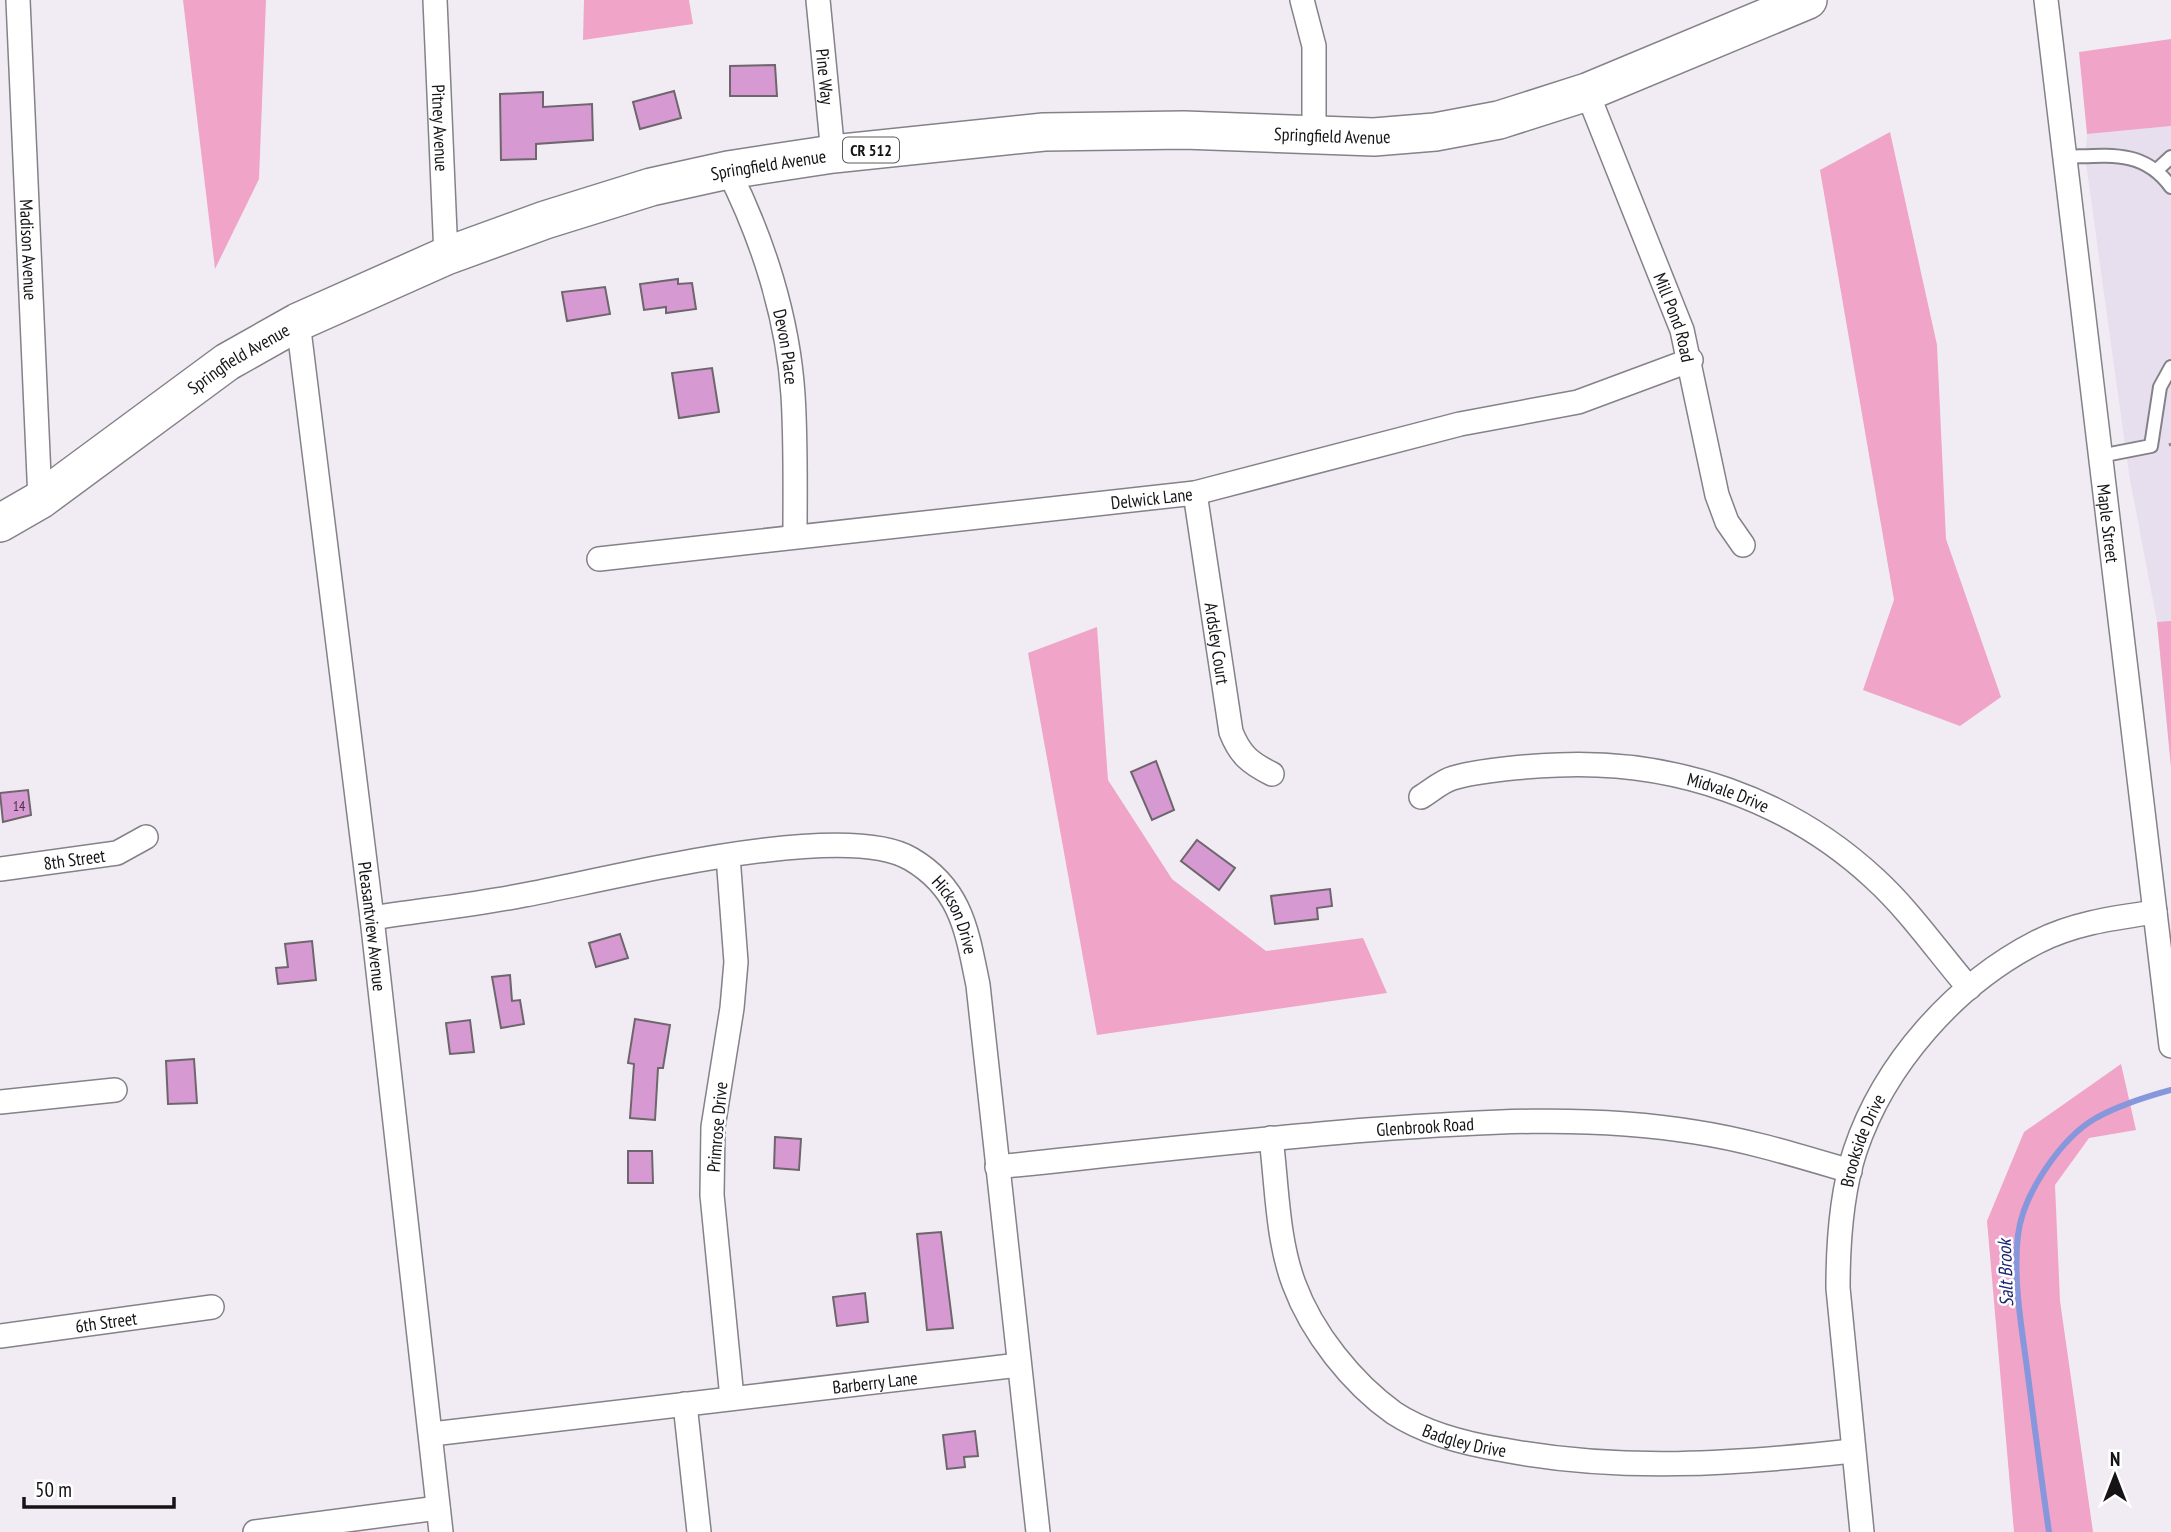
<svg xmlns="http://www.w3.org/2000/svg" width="2171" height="1532" font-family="'PT Sans Narrow',sans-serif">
	<rect width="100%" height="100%" fill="#f1ecf4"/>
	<path fill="#e8dfee" d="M2171 126V767L2157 622 2129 474 2085 156 2087 134Z"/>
	<g fill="#efa4c8">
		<path d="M183 0H266L259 179 215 269Z"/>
		<path d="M584 0H689L693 24 583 40Z"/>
		<path d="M2171 39V126L2087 134 2079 52Z"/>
		<path d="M1890 132 1937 345 1946 539 2001 697 1960 726 1863 690 1894 600 1820 170Z"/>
		<path d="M2171 621V767L2157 622Z"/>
		<path d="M1097 627 1108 780 1172 879 1266 951 1363 938 1387 993 1097 1035 1028 653Z"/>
		<path d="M2121 1064 2136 1130 2089 1138 2055 1185 2060 1301 2093 1532H2014L1987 1221 2024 1132Z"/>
	</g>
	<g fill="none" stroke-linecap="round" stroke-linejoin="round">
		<path stroke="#8697dc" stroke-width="6" d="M2049 1532C2041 1477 2034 1422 2027 1368 2021 1324 2013 1278 2018 1235 2023 1194 2061 1138 2096 1118 2120 1105 2145 1097 2171 1090"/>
	</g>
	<g fill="#d799d1" stroke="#6d666c" stroke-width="2">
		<path d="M775 65 777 96H730V66Z"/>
		<path d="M674 91 681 118 640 129 633 102Z"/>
		<path d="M543 92V107L592 104 593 140 536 144V159L501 160 500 94Z"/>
		<path d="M678 279V284L692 283 696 309 666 313V307L644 310 640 284Z"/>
		<path d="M605 287 610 314 567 321 562 292Z"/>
		<path d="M712 368 719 412 679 418 672 373Z"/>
		<path d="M1156 761 1174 810 1152 820 1131 772Z"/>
		<path d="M28 790 31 815 3 822 0 793Z"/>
		<path d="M1197 840 1235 868 1219 890 1181 861Z"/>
		<path d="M1330 889 1332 906 1317 908 1318 919 1275 924 1271 896Z"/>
		<path d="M620 934 628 958 596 967 589 943Z"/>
		<path d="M312 941 316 980 278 984 276 968 288 967 285 944Z"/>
		<path d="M510 975 512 1001 520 1000 524 1024 501 1028 492 977Z"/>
		<path d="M635 1019 670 1025 663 1068H658L655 1120 630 1118 634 1064 628 1063Z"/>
		<path d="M470 1020 474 1052 450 1054 446 1023Z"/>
		<path d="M194 1059 197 1103 168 1104 166 1061Z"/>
		<path d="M775 1137 801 1139 799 1170 774 1168Z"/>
		<path d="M628 1151H652L653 1183H628Z"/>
		<path d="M941 1232 953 1328 927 1330 917 1234Z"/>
		<path d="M865 1293 868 1322 837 1326 833 1297Z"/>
		<path d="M975 1431 978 1456 964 1457 965 1467 947 1469 943 1435Z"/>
	</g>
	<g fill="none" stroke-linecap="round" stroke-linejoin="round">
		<defs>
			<g id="lane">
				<path d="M2063 157C2106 156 2143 148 2171 187"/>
				<path d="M2158 169 2171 157"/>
				<path d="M2100 456 2151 446 2160 387 2171 367"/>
			</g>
			<g id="street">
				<path id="s1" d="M18 0 40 500"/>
				<path id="s2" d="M435 0 446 256"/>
				<path id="s3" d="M818 0 833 154"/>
				<path d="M1302 0 1314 46V134"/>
				<path id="s4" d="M2046 0 2171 1046"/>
				<path id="s5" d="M1587 92 1682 330 1717 495 1727 522 1743 545"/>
				<path id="s6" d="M728 170C763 239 788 318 793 395 796 442 795 489 795 535"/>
				<path id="s7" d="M298 322 372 918 441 1532"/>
				<path id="s8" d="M1195 493 1231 732C1240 755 1250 763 1272 774"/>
				<path id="s9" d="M599 559 1195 493 1460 424 1578 402 1691 360"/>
				<path id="s10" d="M1421 797C1431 791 1442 781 1453 778 1480 770 1530 766 1558 765 1675 760 1789 799 1875 879 1910 911 1938 952 1969 988"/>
				<path d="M728 856 736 962 732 1008 713 1127 712 1195 732 1398"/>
				<path id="s11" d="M0 869 117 853 146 837"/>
				<path id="s12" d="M372 918C423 910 474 905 524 895 607 880 843 818 911 859 962 889 967 932 978 985L1038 1532"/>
				<path d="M0 1102 115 1090"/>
				<path id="s13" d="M1271 1138C1277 1185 1277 1239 1294 1284 1312 1333 1352 1383 1394 1413 1426 1434 1466 1444 1504 1450 1620 1472 1735 1464 1852 1451"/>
				<path id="s14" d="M997 1167C1121 1154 1244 1140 1367 1130 1476 1122 1587 1114 1695 1132 1748 1140 1799 1156 1850 1171"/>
				<path id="s15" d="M0 1336 212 1307"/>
				<path d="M685 1404 699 1532"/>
				<path id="s16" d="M432 1434 1019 1365"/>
				<path d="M255 1532 438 1508"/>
				<path id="s17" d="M1862 1532 1838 1288C1838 1244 1841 1194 1855 1151 1884 1064 1955 984 2037 942 2074 923 2114 918 2155 912"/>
			</g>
			<g id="primary">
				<path id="s18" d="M0 523 40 500 227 362 298 322 446 256 545 220 651 187 728 170 833 154 1044 132 1184 130 1374 137 1435 132 1499 120 1587 92 1808 0"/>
			</g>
		</defs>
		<use href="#lane" stroke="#858189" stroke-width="16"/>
		<use href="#street" stroke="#858189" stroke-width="26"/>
		<use href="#primary" stroke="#858189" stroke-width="40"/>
		<path stroke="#8f8b91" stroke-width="3.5" stroke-dasharray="5 5" stroke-linecap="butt" d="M2170 443 2171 446"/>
		<use href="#lane" stroke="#fff" stroke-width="12"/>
		<use href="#street" stroke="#fff" stroke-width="23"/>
		<use href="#primary" stroke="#fff" stroke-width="37"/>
	</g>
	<g text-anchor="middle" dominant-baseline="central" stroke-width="5" stroke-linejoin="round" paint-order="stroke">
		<g font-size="14" fill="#463445">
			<text x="19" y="806">14</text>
		</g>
		<rect fill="#fff" stroke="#5b5a5c" stroke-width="2" x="843" y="137.5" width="56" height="25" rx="5"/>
		<g font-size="16" font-weight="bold" fill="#151316">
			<text x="871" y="150">CR 512</text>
		</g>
		<g font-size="18" fill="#151316" stroke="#fff">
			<text stroke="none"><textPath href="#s3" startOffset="77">Pine Way</textPath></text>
			<text stroke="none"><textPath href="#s2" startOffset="128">Pitney Avenue</textPath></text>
			<text stroke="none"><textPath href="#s18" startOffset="1424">Springfield Avenue</textPath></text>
			<text stroke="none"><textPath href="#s18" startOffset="858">Springfield Avenue</textPath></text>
			<text stroke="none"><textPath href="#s1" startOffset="250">Madison Avenue</textPath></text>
			<text stroke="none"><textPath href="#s5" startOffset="242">Mill Pond Road</textPath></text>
			<text stroke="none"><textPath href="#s6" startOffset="187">Devon Place</textPath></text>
			<text stroke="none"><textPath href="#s18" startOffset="290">Springfield Avenue</textPath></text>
			<text stroke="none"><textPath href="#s9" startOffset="556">Delwick Lane</textPath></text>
			<text stroke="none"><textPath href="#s4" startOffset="527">Maple Street</textPath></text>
			<text stroke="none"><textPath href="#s8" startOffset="152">Ardsley Court</textPath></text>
			<text stroke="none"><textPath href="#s10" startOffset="317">Midvale Drive</textPath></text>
			<text stroke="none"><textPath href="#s11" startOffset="75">8th Street</textPath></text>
			<text stroke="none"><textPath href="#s12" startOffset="621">Hickson Drive</textPath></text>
			<text stroke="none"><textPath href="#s7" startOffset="609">Pleasantview Avenue</textPath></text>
			<text stroke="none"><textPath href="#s14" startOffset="430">Glenbrook Road</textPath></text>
			<text transform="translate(717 1127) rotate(-85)">Primrose Drive</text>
			<text stroke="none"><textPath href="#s17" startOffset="396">Brookside Drive</textPath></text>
			<text stroke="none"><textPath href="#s15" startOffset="107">6th Street</textPath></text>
			<text stroke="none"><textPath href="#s16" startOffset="446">Barberry Lane</textPath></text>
			<text stroke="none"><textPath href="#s13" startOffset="390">Badgley Drive</textPath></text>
		</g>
		<g font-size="19" font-style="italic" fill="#1e2574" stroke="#fff">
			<text transform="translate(2005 1273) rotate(-92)">Salt Brook</text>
		</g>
	</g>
	<g transform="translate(2115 1476)" stroke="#ffffff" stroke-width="5" paint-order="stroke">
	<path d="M0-5L12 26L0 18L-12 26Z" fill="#151316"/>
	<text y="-10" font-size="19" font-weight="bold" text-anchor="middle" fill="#151316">N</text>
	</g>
	<path d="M24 1497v10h150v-10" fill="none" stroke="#151316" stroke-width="3.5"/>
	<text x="35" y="1497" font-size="21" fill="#151316" stroke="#ffffff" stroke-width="5" paint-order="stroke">50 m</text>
</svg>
